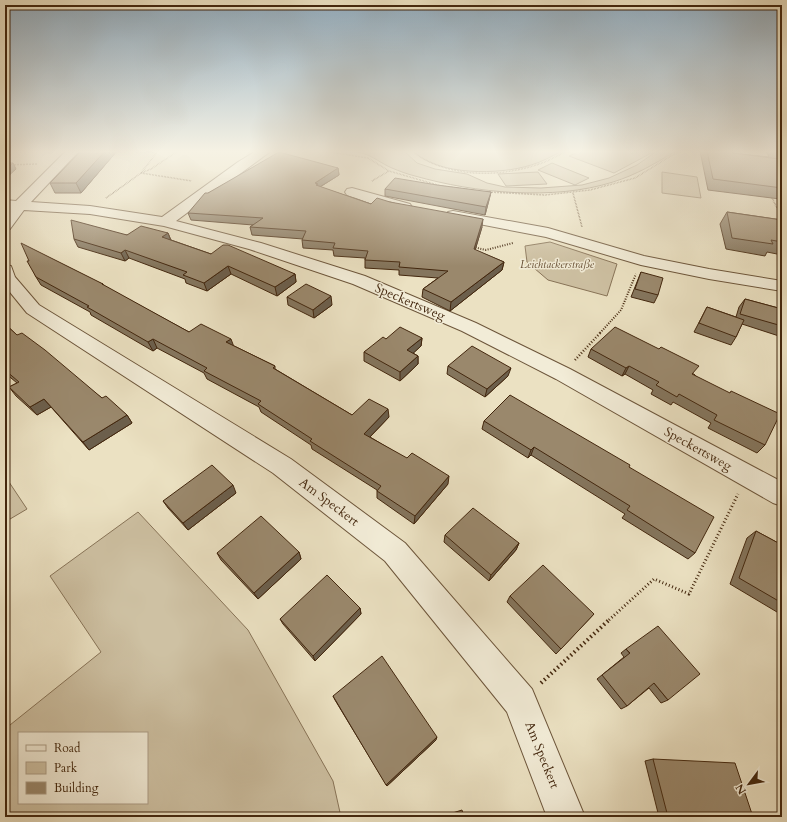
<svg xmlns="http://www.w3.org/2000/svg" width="787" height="822" font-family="Cardo,serif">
	<rect width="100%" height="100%" fill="#ebe1c2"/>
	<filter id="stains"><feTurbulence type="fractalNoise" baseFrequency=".005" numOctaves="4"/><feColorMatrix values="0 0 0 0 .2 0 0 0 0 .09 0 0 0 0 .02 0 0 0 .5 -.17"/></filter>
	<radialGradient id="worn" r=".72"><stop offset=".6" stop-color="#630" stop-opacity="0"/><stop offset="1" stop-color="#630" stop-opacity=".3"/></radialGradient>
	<g fill="#cec1a3" stroke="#887458" fill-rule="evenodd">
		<path d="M347 151H404L417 163 435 169 467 174 487 183 505 187 541 188 582 185 609 178 637 165 657 151H676C656 163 636 175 613 182 553 201 475 193 415 176 407 174 399 171 392 168 382 164 373 156 362 153 357 152 352 152 347 151Z"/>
		<path d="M413 151H562C552 156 542 162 531 165 500 175 438 176 413 151Z"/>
		<path d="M580 151H655L614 173 569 156Z"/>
		<path d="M552 163 589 178 575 185 538 170Z"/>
		<path d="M538 172 547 184 506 186 498 174Z"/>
		<path d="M662 172 697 177 701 198 662 193Z"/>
		<path d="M550 242 617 264 607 296 548 280 527 262 525 246Z"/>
		<path d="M5 476 27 509 5 522Z"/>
		<path d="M138 512 248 630 333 781 341 817H5V729L101 652 50 576ZM19 733H147V803H19Z"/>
	</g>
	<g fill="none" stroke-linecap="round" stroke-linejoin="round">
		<defs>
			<g id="street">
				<path d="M66 151H79L31 202 90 206 162 217 238 162 256 151H271L176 221 261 243 365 276 476 323 570 369 782 482V506L773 503 556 379 462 331 353 284 249 249 164 226 90 214 24 210 10 229 5 230V216L10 209 5 208V200L16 201Z"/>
				<path d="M352 188 410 204 412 207 410 210C394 214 363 200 347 195L345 192 347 189Z"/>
				<path d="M453 211 548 228 644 256 709 269 782 281V291L709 279 641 265 546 237 448 218 446 215 448 212Z"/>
				<path d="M5 265 11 266 15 277 39 305 291 459 405 543 532 689 585 817H547L507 712 385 561 273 473 27 313 5 286Z"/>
			</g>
		</defs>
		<use href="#street" stroke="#6d563b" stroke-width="2"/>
		<g stroke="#43270e" stroke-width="1.5" stroke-dasharray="0.5 1" stroke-linecap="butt">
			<path d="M158 151 141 173 192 181"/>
			<path d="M324 151 368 158 389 171 441 186 479 191"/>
			<path d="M412 151C446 178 499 178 539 164 549 161 558 155 567 151"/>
			<path d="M687 151 702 152"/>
			<path d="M5 165 37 164"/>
			<path d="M372 181 389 171"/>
			<path d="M488 192 545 195 590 190 635 178 679 151"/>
			<path d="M573 193 582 227"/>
			<path d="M106 198 141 173 151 169 178 151"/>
			<path d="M772 198 782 218"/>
		</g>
		<g stroke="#43270e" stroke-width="2" stroke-dasharray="1 1.5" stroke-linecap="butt">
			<path d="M473 247 486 250 513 243"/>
			<path d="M600 333 621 310 636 274"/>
		</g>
		<path stroke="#43270e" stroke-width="2.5" stroke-dasharray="1 2" stroke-linecap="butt" d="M575 360 601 332"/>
		<path stroke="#43270e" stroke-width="3" stroke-dasharray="1 2.5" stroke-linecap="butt" d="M609 620 654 579 689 594 738 494"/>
		<path stroke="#43270e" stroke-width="4" stroke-dasharray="1.5 3" stroke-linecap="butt" d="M541 683 610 619"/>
		<use href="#street" fill="#f2ecd7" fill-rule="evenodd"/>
	</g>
	<g fill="#84755d" stroke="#43270e">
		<path d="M81 151H117L81 193H55L50 183Z"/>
		<path d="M700 151H733V153L769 157 766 151H782V206L780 199 708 190Z"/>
		<path d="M338 168 339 175 320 187 371 204 390 202 482 227 475 250 504 262 502 270 450 311 422 297 423 289 438 278 399 275V270L365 268V258L334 256 333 250 303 248 302 240 303 239 252 235 250 227 253 225 191 220 188 213 208 193Z"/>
		<path d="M385 189 491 192 489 200 485 215 385 196Z"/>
		<path d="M727 212 782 220V255L767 252 765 256 726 249 720 224Z"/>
		<path d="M168 233 171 240 211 254 295 274 296 282 277 296 231 274 207 291 186 283 185 279 129 258 125 261 78 247 74 239 127 235Z"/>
		<path d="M29 261 103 284 104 286 189 332 234 346 275 366V369L352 415 389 417 370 437 448 484 414 524 377 498V490L312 449 311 445 261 412 259 407 207 379 204 373 157 348 153 351 91 315 90 312 41 285 36 277Z"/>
		<path d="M641 272 658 295 654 303 631 297Z"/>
		<path d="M287 297 332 305 314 318 288 305Z"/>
		<path d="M745 299 782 309V337L742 324 736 337 731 345 694 332 707 307 736 317 739 307Z"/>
		<path d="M5 324 17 335 102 398 127 415 132 423 89 450 51 407 37 415 16 396 9 387 17 383 5 373Z"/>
		<path d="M422 338 421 346 413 353 418 356V364L400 381 364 361V352L386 339Z"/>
		<path d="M591 349 694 374 765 445 757 453 708 428 711 423 673 402 671 405 651 394 653 390 625 374 622 376 588 357Z"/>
		<path d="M448 366 508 376 485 397 447 374Z"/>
		<path d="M484 421 629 467 695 553 688 559 622 518 625 514 531 455 528 458 482 429Z"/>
		<path d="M236 493 188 530 168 508 163 501Z"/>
		<path d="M756 531 782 545V615L730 584 747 538Z"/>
		<path d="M445 535 519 543 516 550 489 581 444 542Z"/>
		<path d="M299 552 301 559 258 599 221 560 217 553Z"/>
		<path d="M510 596 594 614 556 654 507 602Z"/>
		<path d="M360 608 361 614 315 661 283 624 280 619Z"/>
		<path d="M626 649 668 700 661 703 649 688 627 706 621 709 597 679 624 657 621 653Z"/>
		<path d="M333 696 436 740 387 786 335 700Z"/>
		<path d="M653 759 753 817H659L645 761Z"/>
	</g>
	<g fill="#6c5f4c" stroke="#43270e">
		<path d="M105 151H117L81 193 76 183Z"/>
		<path d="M13 163 16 169 5 179V170Z"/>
		<path d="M338 168 339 175 318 188 317 193 315 183Z"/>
		<path d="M491 192 489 200 485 215 486 207Z"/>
		<path d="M483 219 482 227 473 257 474 249Z"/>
		<path d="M168 233 171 241 162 237Z"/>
		<path d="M125 250 129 258 125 261 121 253Z"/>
		<path d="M504 262 502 270 450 311 451 302Z"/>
		<path d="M228 266 231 274 207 291 204 283Z"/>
		<path d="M295 274 296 282 277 296 275 287Z"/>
		<path d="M331 296 332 305 314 318 313 310Z"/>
		<path d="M422 338 421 346 407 359V350Z"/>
		<path d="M153 339 157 348 153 351 148 342Z"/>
		<path d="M231 339 234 347 226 342Z"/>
		<path d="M418 356V364L400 381V372Z"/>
		<path d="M629 366 625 374 622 376 626 368Z"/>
		<path d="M511 368 508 376 485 397 487 389Z"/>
		<path d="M44 399 51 407 37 415 30 407Z"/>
		<path d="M388 409 389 417 365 442 364 434Z"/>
		<path d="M127 415 132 423 89 450 83 442Z"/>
		<path d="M534 447 531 455 528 458 531 450Z"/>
		<path d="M449 476 448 484 414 524 415 516Z"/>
		<path d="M233 485 236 493 188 530 183 523Z"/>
		<path d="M519 543 516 550 489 581 491 575Z"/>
		<path d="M299 552 301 559 258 599 254 593Z"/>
		<path d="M360 608 361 614 315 661 313 656Z"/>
		<path d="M437 737 436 740 387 786 386 785Z"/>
	</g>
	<g fill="#9a886c" stroke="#43270e">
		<path d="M81 151H105L76 183H50Z"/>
		<path d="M707 151H733V153L779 159 776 151H782V188L713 179Z"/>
		<path d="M279 152 338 168 315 183 318 184 316 185 371 204 377 198 390 202 483 219 474 249 504 262 451 302 423 289 448 271 399 267 400 262 365 260 368 251 333 248 335 243 302 240 306 231 250 227 263 218 188 213 205 193H208Z"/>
		<path d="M5 163H13L5 170Z"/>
		<path d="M395 178 437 185 491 192 486 207 385 189Z"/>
		<path d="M727 212 782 220V242L771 240 773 244 732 238Z"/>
		<path d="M71 220 127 235 141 226 168 233 162 237 211 254 223 245H228L295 274 275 287 228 266 204 283 183 275 187 272 125 250 121 253 74 239Z"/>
		<path d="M21 243 103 284H102L189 332 201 324 231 339 226 342 275 366 273 368 352 415 369 399 388 409 364 434 407 458 412 453 449 476 415 516 377 491 381 486 310 441 312 439 258 404 261 401 204 371 207 368 153 339 148 342 87 307 89 306 36 277 27 261H29Z"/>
		<path d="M641 272 663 278 658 295 635 289Z"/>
		<path d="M306 284 331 296 313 310 287 297Z"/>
		<path d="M745 299 782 309V326L740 314Z"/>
		<path d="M707 307 744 320 736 337 699 323Z"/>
		<path d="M5 324 17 335 22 333 45 350 102 398 106 396 127 415 83 442 44 399 30 407 9 387 19 382 5 370Z"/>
		<path d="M400 327 422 338 407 350 418 356 400 372 364 352 383 337 386 339Z"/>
		<path d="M615 327 659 349 661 347 699 366 692 374 730 393 731 391 780 414 765 445 714 420 717 415 679 394 677 397 656 385 659 382 629 366 626 368 591 349Z"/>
		<path d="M472 346 511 368 487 389 448 366Z"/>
		<path d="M510 395 630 465 629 467 714 517 695 553 627 510 630 506 534 447 531 450 484 421Z"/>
		<path d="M212 465 233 485 183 523 163 501Z"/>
		<path d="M473 508 519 543 491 575 445 535Z"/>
		<path d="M261 516 299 552 254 593 217 553Z"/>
		<path d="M756 531 782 545V603L739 578Z"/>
		<path d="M543 565 594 614 561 649 510 596Z"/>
		<path d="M327 575 360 608 313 656 280 619Z"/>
		<path d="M658 626 700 674 668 700 654 683 627 706 602 675 630 653 626 649Z"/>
		<path d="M382 656 437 737 386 785 333 696Z"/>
		<path d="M653 759 735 763 753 817H668Z"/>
		<path d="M462 810 464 817H440Z"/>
	</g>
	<linearGradient id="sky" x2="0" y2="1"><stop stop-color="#92adc0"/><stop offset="0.57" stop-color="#f6f2e4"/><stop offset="1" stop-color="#f6f2e4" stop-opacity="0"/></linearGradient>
	<rect width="787" height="266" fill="url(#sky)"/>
	<g text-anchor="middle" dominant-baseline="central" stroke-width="3" stroke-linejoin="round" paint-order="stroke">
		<g font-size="11" font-style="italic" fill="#664e33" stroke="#f2ecd7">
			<text x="557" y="264">Leichtackerstraße</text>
		</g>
		<g font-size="13" fill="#43270e" stroke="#f2ecd7">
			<text transform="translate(410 302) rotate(23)">Speckertsweg</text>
			<text transform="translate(698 449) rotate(29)">Speckertsweg</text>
			<text transform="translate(329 502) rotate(37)">Am Speckert</text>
			<text transform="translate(542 755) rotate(68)">Am Speckert</text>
		</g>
	</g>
	<rect width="787" height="822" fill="none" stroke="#ebe1c2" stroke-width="20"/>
	<rect x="6" y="6" width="775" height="810" fill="none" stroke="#43270e" stroke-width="2"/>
	<rect x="10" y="10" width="767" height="802" fill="none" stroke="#43270e"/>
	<rect x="18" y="732" width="130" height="72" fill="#f2ecd7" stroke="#ac9d87"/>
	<rect x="26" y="745" width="20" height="6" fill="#f2ecd7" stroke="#ac9d87"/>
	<text x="54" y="752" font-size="12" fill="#43270e">Road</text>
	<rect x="26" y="762" width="20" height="12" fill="#cec1a3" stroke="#ac9d87"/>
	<text x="54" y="772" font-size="12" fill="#43270e">Park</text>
	<rect x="26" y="782" width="20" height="12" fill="#9a886c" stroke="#ac9d87"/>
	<text x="54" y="792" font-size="12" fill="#43270e">Building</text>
	<g transform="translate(749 784) rotate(238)" stroke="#f2ecd7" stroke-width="3" paint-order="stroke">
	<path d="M0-3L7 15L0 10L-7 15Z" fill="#43270e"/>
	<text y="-6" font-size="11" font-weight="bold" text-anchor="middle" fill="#43270e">N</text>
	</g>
	<rect width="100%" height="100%" filter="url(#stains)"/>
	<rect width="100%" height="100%" fill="url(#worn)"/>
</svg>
